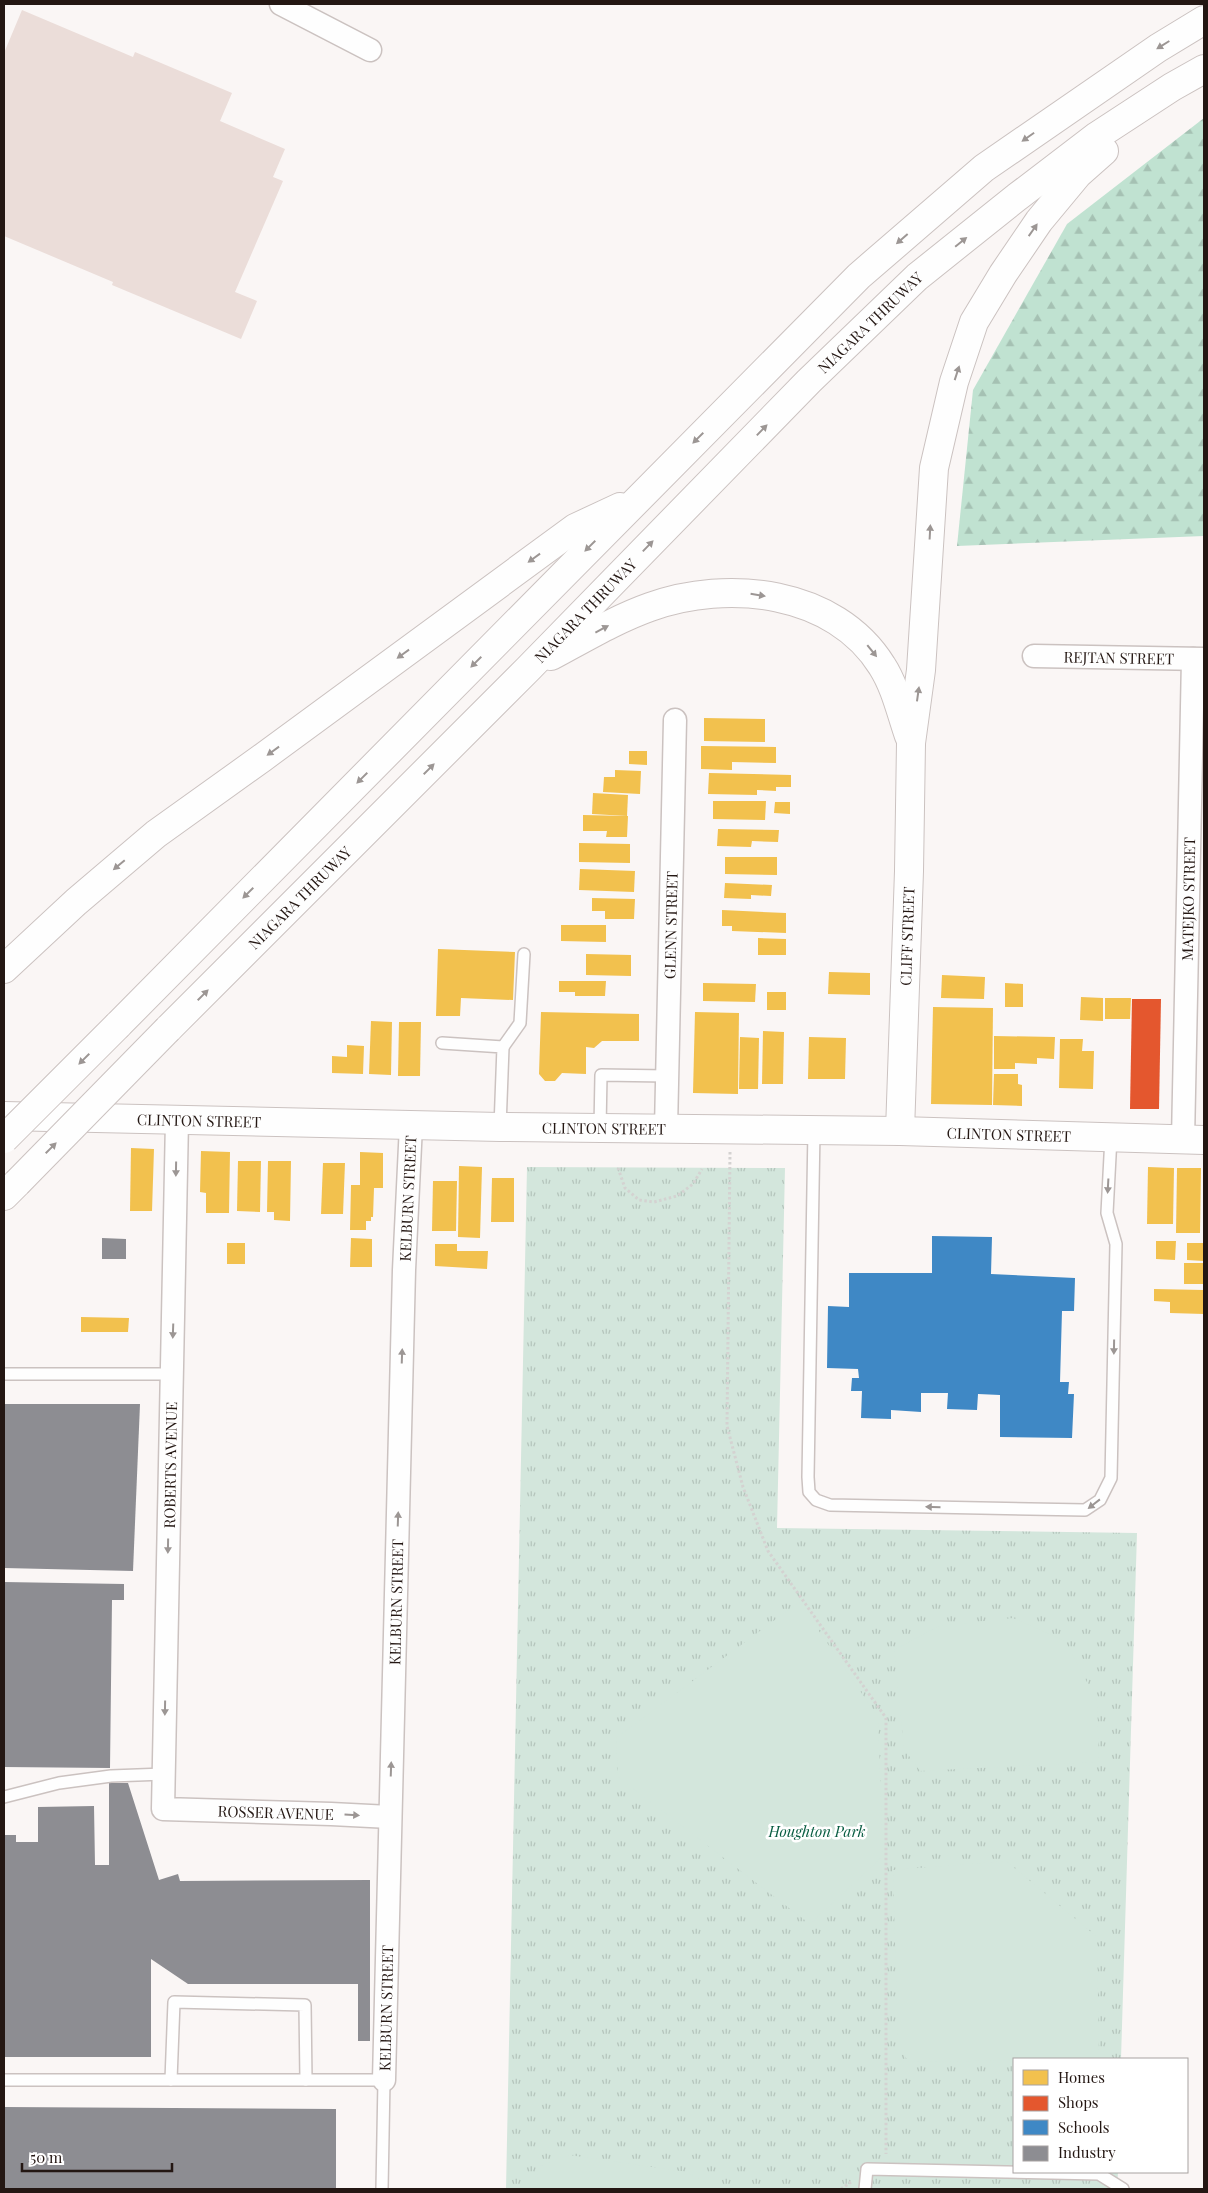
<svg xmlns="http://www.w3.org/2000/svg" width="1208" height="2193" font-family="'Playfair Display',serif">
	<defs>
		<pattern id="forest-firs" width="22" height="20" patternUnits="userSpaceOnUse" patternTransform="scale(1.25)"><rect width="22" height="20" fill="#c0e2d1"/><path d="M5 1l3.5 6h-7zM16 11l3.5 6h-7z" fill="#a5c1b3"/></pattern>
		<pattern id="park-tufts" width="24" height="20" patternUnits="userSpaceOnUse" patternTransform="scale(1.25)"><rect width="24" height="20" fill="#d3e6dc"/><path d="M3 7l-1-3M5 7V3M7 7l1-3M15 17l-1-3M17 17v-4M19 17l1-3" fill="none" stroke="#b5c5bc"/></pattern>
	</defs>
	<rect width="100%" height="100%" fill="#faf6f5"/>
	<path fill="url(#forest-firs)" d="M1204 118V536L957 546 973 390 1067 224Z"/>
	<path fill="url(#park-tufts)" d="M527 1167 785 1168 777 1528 1137 1533 1121 2059H1014V2172H1118L1117 2189H506Z"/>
	<g fill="#d3e6dc">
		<path d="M799 1602 878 1717 883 1856 810 1924 618 1777 616 1738Z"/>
		<path d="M1013 1618 1065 1641 1097 1701 1099 1762 920 1771 904 1749 894 1650 939 1626Z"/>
		<path d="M1006 1861 1097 1937 1099 2059 909 2062 898 2047 893 1870Z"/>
		<path d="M569 2155 687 2172 718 2189H537L538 2167Z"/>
	</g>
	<g fill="#f2c14e">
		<path d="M704 718 765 719V742L704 741Z"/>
		<path d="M701 746 776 747V763L732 762V770L701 769Z"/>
		<path d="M629 751H647V765L629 764Z"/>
		<path d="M615 770 641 771 640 794 603 792 604 777H615Z"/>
		<path d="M709 773 791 775V787H776V791L757 790V795L708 794Z"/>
		<path d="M593 793 628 795 627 816 592 814Z"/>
		<path d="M713 801H766L765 820 713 819Z"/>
		<path d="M775 802H790V814L774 813Z"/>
		<path d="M583 815 628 816 627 837H606L607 831H583Z"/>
		<path d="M718 829 779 830 778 842 752 841 751 847 717 846Z"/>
		<path d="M579 843 630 844V863L579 862Z"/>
		<path d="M725 857H777V875L725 874Z"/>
		<path d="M580 869 635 871 634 892 579 890Z"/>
		<path d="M725 883 772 885 771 896 751 895V899L724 898Z"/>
		<path d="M592 898 635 899 634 919H605V911H592Z"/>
		<path d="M722 910 786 913V933L732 931V926H722Z"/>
		<path d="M561 925H606V942L561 941Z"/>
		<path d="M758 938 786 939V955H758Z"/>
		<path d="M438 949 515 952 513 1000 461 998 460 1016H436Z"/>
		<path d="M586 954 631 955V976L586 975Z"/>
		<path d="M829 972 870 973V995L828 994Z"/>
		<path d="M942 975 985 977 984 999 941 998Z"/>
		<path d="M559 981H606L605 996H575V992H559Z"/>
		<path d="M703 983 756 984 755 1002 703 1001Z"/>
		<path d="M1005 983 1023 984V1007H1005Z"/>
		<rect x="767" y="992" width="19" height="18"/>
		<path d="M1081 997 1103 998V1021L1080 1020Z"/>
		<path d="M1105 998H1131L1130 1019H1105Z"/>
		<path d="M933 1007 993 1008 992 1105 931 1104Z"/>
		<path d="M541 1012 639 1014V1041H602L594 1048 586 1047V1074L562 1073 555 1081H545L539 1074Z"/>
		<path d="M695 1012 739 1013 738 1094 693 1093Z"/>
		<path d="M371 1021 392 1022 391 1075 369 1074Z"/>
		<path d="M399 1022H421L420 1076H398Z"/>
		<path d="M763 1031 784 1032 783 1084H762Z"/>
		<path d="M994 1036 1055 1037 1054 1059 1037 1058V1064L1015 1063V1069H994Z"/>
		<path d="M740 1037 759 1038 758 1089H739Z"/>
		<path d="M809 1037 846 1038 845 1079H808Z"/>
		<path d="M1060 1039H1083L1082 1051H1094L1093 1089 1059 1088Z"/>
		<path d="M347 1045 364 1046 363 1074 332 1073V1056L347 1057Z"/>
		<path d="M994 1074H1018V1084L1022 1085V1106L993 1105Z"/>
		<path d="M131 1148 154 1149 152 1211H130Z"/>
		<path d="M201 1151 230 1152 229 1213H206V1193L200 1192Z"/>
		<path d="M360 1152 383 1153V1188H374L373 1217H371V1221H366V1230H350L351 1185H360Z"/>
		<path d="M238 1161H261L260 1212 237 1211Z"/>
		<path d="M268 1161H291L290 1221 274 1220V1212H267Z"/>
		<path d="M323 1163H345L343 1214H321Z"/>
		<path d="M459 1166 482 1167 480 1238 458 1237Z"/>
		<path d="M1148 1167 1174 1168 1173 1224H1147Z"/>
		<path d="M1177 1168H1201L1200 1233H1176Z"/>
		<path d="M492 1178H514V1222H491Z"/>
		<path d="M433 1181H457L456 1231H432Z"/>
		<path d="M351 1238 372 1239V1267H350Z"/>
		<path d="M1156 1241H1176L1175 1260 1156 1259Z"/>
		<rect x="227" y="1243" width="18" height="21"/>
		<path d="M1187 1243H1204V1261L1187 1260Z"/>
		<path d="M435 1244H457V1251H488L487 1269 435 1266Z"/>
		<rect x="1184" y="1263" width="20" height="21"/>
		<path d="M1154 1289 1204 1290V1314L1170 1313V1302L1154 1301Z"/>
		<path d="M81 1317 129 1318 128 1332H81Z"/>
	</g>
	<path fill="#e4572e" d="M1132 999H1161L1159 1109H1130Z"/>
	<path fill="#3f88c5" d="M932 1236 992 1237 991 1274 1075 1278 1074 1311H1062L1060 1382H1069L1068 1394H1074L1072 1438 1000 1437V1395L978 1394 977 1410 947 1409 948 1393H921V1412L891 1410V1419L861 1418 862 1391H851L852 1378H859L858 1369 827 1368 828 1306 849 1307V1273H932Z"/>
	<g fill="#8d8d92">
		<path d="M102 1238 126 1239V1259H102Z"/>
		<path d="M4 1404H140L133 1571 4 1568Z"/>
		<path d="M4 1582 124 1584V1600H112L110 1768 4 1767Z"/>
		<path d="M109 1783H128L159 1880 178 1874 180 1881 370 1880V2041H358V1984H188L151 1959V2057H4V1835H16V1842H38V1807L94 1806 95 1865H109Z"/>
		<path d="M4 2107 336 2109V2189H4Z"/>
	</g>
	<path fill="#ebddd9" d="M22 10 133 57 135 52 232 93 220 121 285 149 273 177 283 181 235 292 257 301 241 339 112 285 113 282 4 236V53Z"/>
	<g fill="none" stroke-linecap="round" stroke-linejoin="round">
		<defs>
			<g id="service">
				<path d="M442 1043 503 1047 500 1127"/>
				<path d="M503 1047 520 1023 524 954"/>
				<path d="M600 1128 601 1075 667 1076"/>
				<path d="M814 1130 808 1477 809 1492 816 1500 830 1505 1085 1510 1100 1500 1111 1478 1116 1244 1107 1213 1111 1137"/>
				<path d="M4 1374H172"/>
				<path d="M4 1797 59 1783 111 1776 164 1774"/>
				<path d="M4 2080H384L382 2189"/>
				<path d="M171 2080 174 2002 305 2005 306 2080"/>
				<path d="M865 2189 867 2169 1099 2174 1123 2189"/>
			</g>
			<g id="minor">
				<path d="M281 4 370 50"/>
				<path id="s1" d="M1034 656 1204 659"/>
				<path id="s2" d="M177 1120 163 1809 331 1814 390 1817"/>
				<path id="s3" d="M666 1129 675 720"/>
				<path id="s4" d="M1183 1140 1193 659"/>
				<path id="s5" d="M384 2080 404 1270 411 1125"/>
			</g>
			<g id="primary">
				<path id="s6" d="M4 1116 500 1127 900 1131 1204 1140"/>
				<path id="s7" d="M900 1131 909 871 911 743"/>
			</g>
			<g id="motorway">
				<path d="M551 656C583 639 616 619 650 607 727 579 835 590 882 666 895 686 901 713 909 736"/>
				<path d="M911 743 921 670 934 468 954 382 974 322 1003 274 1039 221 1078 174 1104 151"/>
				<path d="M4 969 76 902 156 834 262 758 575 528 620 507"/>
				<path d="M118 1025 859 276 984 168 1158 48 1204 20"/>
				<path id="s8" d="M168 1029 528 669 809 381 917 277 1017 197 1097 136 1172 87 1204 69"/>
				<path d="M4 1196 17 1183"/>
			</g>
		</defs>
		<use href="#service" stroke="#cbc2c0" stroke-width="14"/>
		<use href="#minor" stroke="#cbc2c0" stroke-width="25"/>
		<use href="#primary" stroke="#cbc2c0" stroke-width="30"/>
		<use href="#motorway" stroke="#cbc2c0" stroke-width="30"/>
		<g stroke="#d4d2d1" stroke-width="3" stroke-dasharray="2.5 2.5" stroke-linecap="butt">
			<path d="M730 1152 727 1426 743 1487 768 1551 886 1718V2154"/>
			<path d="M618 1168 625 1188 639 1200 654 1202 677 1196 693 1184 702 1169"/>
			<path d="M841 2189 851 2182"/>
		</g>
		<use href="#service" stroke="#fefefe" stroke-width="11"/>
		<use href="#minor" stroke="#fefefe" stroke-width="22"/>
		<use href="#primary" stroke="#fefefe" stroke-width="28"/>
		<use href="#motorway" stroke="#fefefe" stroke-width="28"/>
		<defs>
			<g id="motorway-bridge">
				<path d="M4 1139 118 1025"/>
				<path d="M17 1183 168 1029"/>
			</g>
		</defs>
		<use href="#motorway-bridge" stroke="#cbc2c0" stroke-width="30" stroke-linecap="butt"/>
		<use href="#motorway-bridge" stroke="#fefefe" stroke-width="28"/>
	</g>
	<defs><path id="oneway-solid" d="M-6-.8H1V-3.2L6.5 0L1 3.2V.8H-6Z" transform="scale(1.25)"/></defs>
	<g fill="#9c9694">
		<use href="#oneway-solid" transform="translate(1163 45) rotate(148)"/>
		<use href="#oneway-solid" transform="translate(1028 137) rotate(145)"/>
		<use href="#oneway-solid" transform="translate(1033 230) rotate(-55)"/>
		<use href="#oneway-solid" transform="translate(902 239) rotate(139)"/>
		<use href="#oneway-solid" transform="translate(961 242) rotate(-39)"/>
		<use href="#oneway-solid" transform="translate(957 373) rotate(-72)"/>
		<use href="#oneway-solid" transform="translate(762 430) rotate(-46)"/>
		<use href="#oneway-solid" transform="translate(698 438) rotate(135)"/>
		<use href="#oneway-solid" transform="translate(930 532) rotate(-87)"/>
		<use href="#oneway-solid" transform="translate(590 546) rotate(135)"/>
		<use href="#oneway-solid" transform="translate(648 546) rotate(-46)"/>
		<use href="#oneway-solid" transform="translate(534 558) rotate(144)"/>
		<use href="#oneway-solid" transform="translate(758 595) rotate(9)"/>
		<use href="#oneway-solid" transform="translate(602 629) rotate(-28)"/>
		<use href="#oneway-solid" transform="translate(872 651) rotate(51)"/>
		<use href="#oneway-solid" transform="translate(403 654) rotate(144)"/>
		<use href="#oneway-solid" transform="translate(476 662) rotate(135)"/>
		<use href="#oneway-solid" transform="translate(918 694) rotate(-82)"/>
		<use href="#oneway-solid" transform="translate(273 751) rotate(144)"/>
		<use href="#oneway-solid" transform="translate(429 769) rotate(-45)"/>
		<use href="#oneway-solid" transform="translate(362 778) rotate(135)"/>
		<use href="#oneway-solid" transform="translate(119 865) rotate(140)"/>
		<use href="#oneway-solid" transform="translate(248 893) rotate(135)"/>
		<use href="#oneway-solid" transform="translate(203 995) rotate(-45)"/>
		<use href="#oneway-solid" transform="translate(84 1059) rotate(135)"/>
		<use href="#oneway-solid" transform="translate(51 1148) rotate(-45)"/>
		<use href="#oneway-solid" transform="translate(176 1169) rotate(91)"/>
		<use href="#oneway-solid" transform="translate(1108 1186) rotate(93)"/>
		<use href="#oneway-solid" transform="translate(173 1331) rotate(92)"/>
		<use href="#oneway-solid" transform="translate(1114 1347) rotate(91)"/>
		<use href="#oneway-solid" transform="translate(402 1356) rotate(-88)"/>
		<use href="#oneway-solid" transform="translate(1094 1504) rotate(142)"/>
		<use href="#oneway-solid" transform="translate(933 1507) rotate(-179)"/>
		<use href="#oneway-solid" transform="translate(398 1519) rotate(-88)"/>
		<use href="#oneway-solid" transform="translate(168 1546) rotate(91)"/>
		<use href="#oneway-solid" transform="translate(165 1708) rotate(91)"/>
		<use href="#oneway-solid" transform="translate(391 1769) rotate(-88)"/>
		<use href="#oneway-solid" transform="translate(352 1815) rotate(4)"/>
	</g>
	<g text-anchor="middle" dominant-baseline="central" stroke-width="5" stroke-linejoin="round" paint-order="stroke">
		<g font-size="15" fill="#241713" stroke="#fff">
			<text stroke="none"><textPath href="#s8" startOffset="996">NIAGARA THRUWAY</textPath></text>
			<text stroke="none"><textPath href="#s8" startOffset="591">NIAGARA THRUWAY</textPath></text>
			<text stroke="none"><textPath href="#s1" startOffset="85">REJTAN STREET</textPath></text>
			<text stroke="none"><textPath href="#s8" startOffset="186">NIAGARA THRUWAY</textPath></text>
			<text stroke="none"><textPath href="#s4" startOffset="241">MATEJKO STREET</textPath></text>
			<text stroke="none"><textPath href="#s3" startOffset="204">GLENN STREET</textPath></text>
			<text stroke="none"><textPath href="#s7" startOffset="195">CLIFF STREET</textPath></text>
			<text stroke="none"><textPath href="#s6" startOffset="195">CLINTON STREET</textPath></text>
			<text stroke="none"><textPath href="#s6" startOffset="600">CLINTON STREET</textPath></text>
			<text stroke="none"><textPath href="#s6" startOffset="1005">CLINTON STREET</textPath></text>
			<text stroke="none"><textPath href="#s5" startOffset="882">KELBURN STREET</textPath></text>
			<text transform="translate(170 1465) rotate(-89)">ROBERTS AVENUE</text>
			<text stroke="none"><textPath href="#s5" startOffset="478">KELBURN STREET</textPath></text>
			<text stroke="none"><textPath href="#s2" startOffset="802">ROSSER AVENUE</textPath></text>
			<text stroke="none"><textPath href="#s5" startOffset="72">KELBURN STREET</textPath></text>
		</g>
		<g font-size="15" font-style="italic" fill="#095d42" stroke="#fff">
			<text x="817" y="1831">Houghton Park</text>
		</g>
	</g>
	<rect width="1208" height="2193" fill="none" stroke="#241713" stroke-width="10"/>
	<rect x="1013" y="2058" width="175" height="115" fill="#ffffff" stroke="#a7a2a1"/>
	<rect x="1023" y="2070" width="25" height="15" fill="#f2c14e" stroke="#a7a2a1"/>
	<text x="1058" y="2083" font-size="15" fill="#241713">Homes</text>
	<rect x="1023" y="2096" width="25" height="15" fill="#e4572e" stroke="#a7a2a1"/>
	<text x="1058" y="2108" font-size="15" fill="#241713">Shops</text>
	<rect x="1023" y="2120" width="25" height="15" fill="#3f88c5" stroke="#a7a2a1"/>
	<text x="1058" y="2133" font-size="15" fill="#241713">Schools</text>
	<rect x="1023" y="2146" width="25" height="15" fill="#8d8d92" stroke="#a7a2a1"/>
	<text x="1058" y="2158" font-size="15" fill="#241713">Industry</text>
	<path d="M22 2163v8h150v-8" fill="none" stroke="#241713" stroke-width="2.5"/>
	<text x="30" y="2163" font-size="15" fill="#241713" stroke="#ffffff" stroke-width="4" paint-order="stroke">50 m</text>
</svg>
